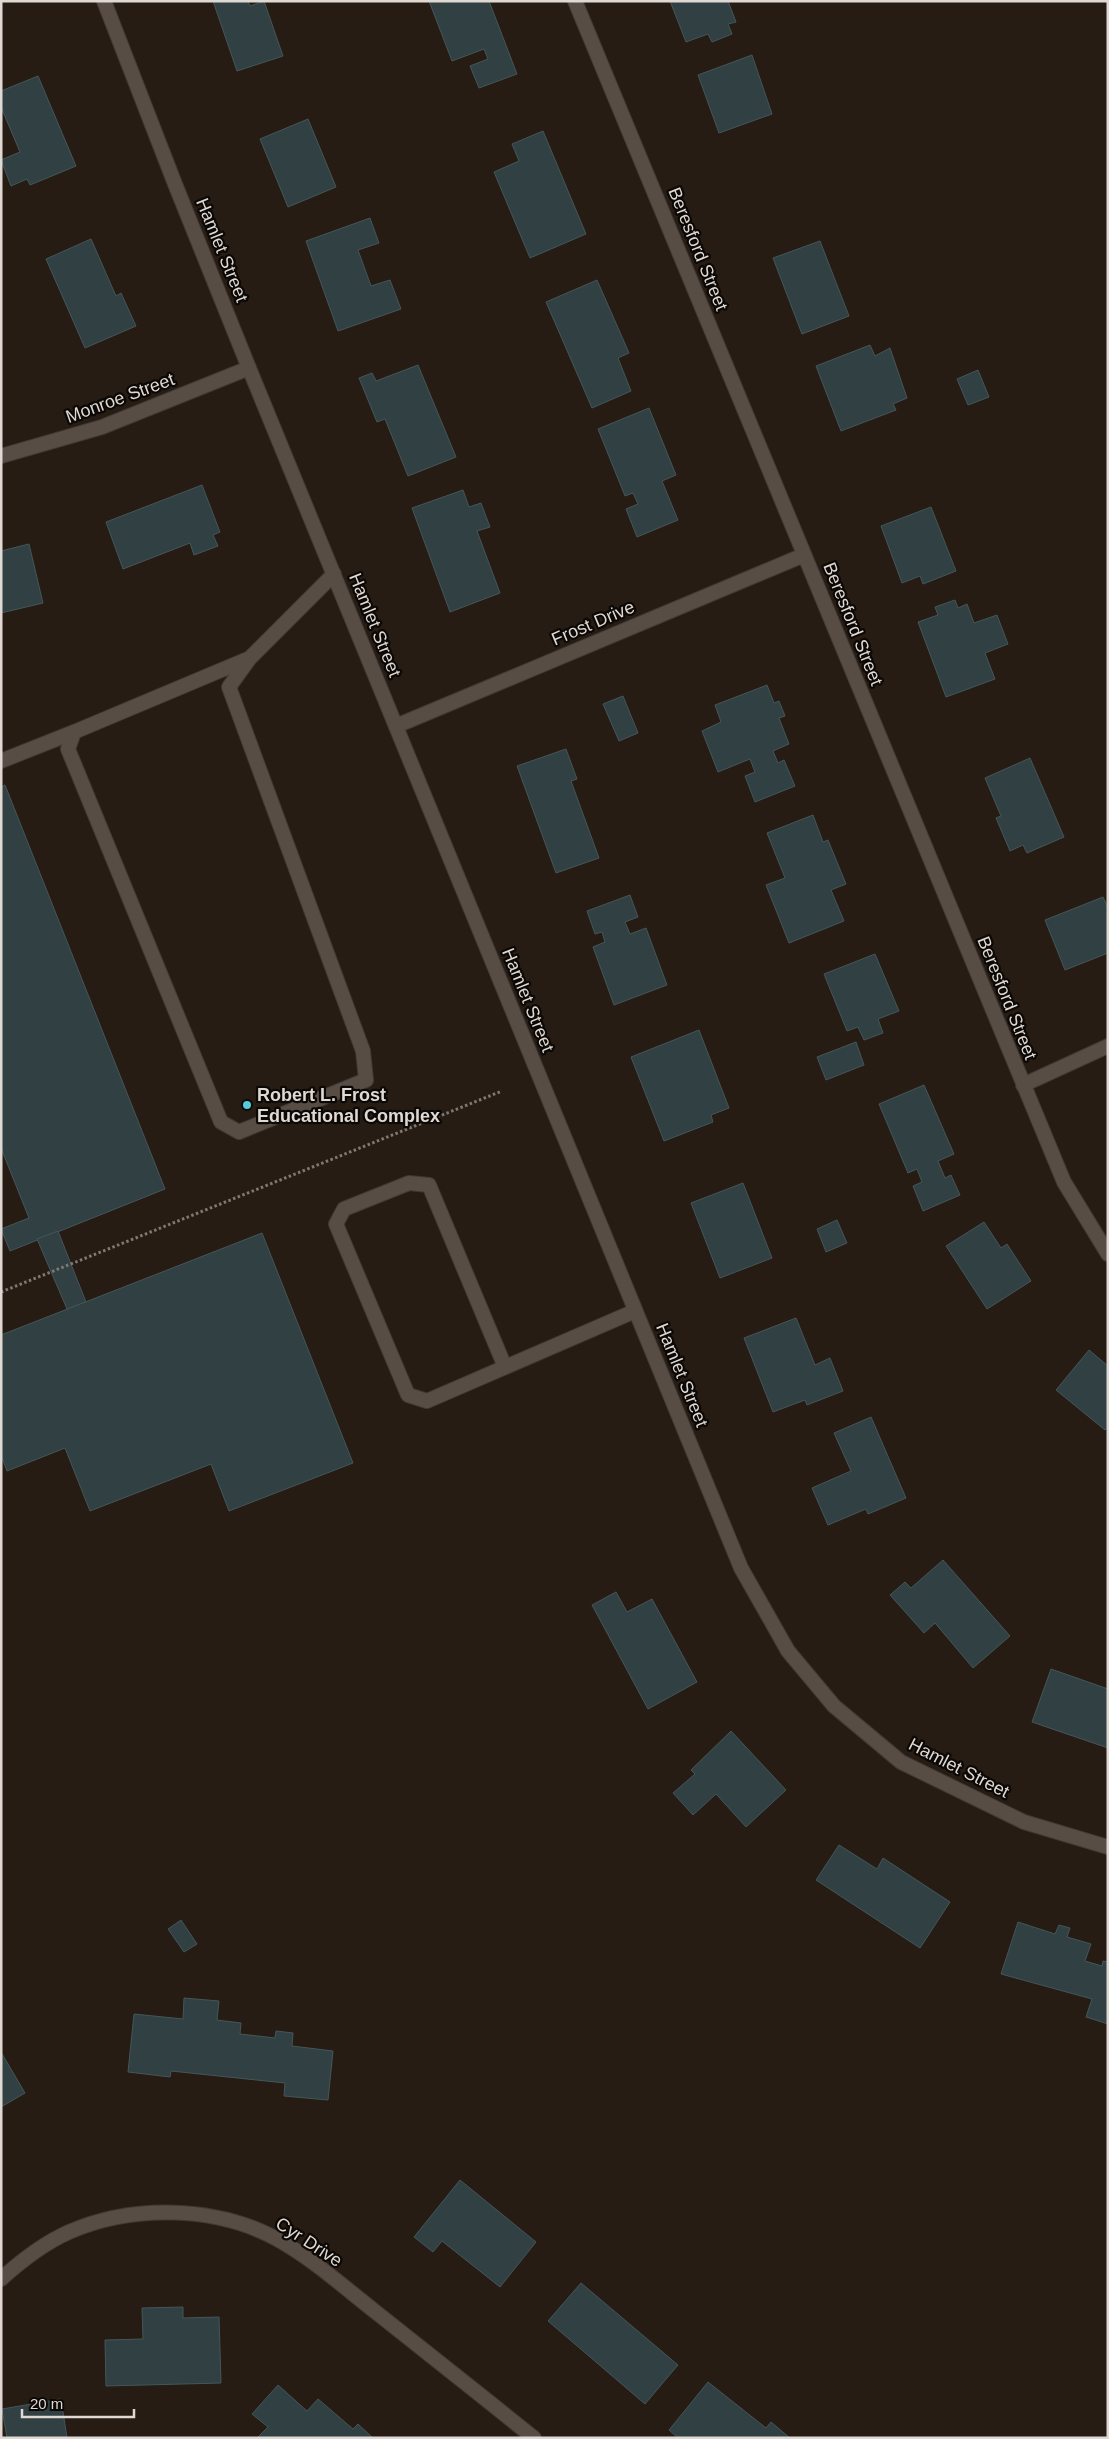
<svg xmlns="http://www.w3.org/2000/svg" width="1109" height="2439" font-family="Arial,sans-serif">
	<rect width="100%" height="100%" fill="#261c14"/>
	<g fill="#304043" stroke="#455659">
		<path d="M213 1H248L250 6 264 1 283 56 237 71Z"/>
		<path d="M429 1H489L517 74 479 88 470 66 488 59 484 49 452 61Z"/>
		<path d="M670 1H728L736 22 728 24 732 34 712 42 708 34 686 42Z"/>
		<path d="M752 55 772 114 719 133 698 75Z"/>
		<path d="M38 76 76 166 30 185 27 179 11 186 1 160 20 152 1 107V91Z"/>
		<path d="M308 119 336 187 288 207 260 139Z"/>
		<path d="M543 131 586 234 530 258 494 172 519 161 512 144Z"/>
		<path d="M370 218 379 243 358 250 371 286 390 280 401 309 338 331 306 241Z"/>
		<path d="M91 239 116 296 121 293 136 326 85 348 46 259Z"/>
		<path d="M820 241 849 316 802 334 773 258Z"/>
		<path d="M597 280 629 353 618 358 631 391 592 408 546 302Z"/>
		<path d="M870 345 875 356 890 348 907 398 893 404 896 410 841 431 816 366Z"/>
		<path d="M418 365 456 457 408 476 385 419 377 422 359 378 372 373 376 381Z"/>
		<path d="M978 370 989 397 968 405 957 379Z"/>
		<path d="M649 408 676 475 662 481 678 520 637 537 626 509 638 504 633 493 625 496 598 429Z"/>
		<path d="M202 485 220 532 213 535 218 546 194 555 190 543 123 569 106 522Z"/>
		<path d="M463 490 469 507 481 503 490 527 477 531 500 593 450 612 412 508Z"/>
		<path d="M931 507 956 571 923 584 920 576 902 583 881 526Z"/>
		<path d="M29 544 43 603 1 613V551Z"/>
		<path d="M955 600 958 608 967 604 974 623 997 615 1008 644 985 653 995 679 946 697 918 622 938 615 935 607Z"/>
		<path d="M767 685 774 703 779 701 785 716 779 718 789 744 773 751 778 763 784 760 795 786 755 802 745 776 755 772 750 759 718 772 702 731 721 722 715 705Z"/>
		<path d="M623 696 638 733 619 741 603 704Z"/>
		<path d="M566 749 577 779 571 781 599 858 556 873 517 766Z"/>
		<path d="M1030 758 1064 837 1027 853 1023 845 1010 851 996 818 1001 816 985 778Z"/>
		<path d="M5 785 165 1189 10 1251 1 1229 29 1218 1 1148V787Z"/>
		<path d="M813 815 823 842 828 840 846 884 831 890 844 921 789 943 766 885 785 878 767 833Z"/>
		<path d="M630 895 638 917 625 922 630 934 646 928 667 985 614 1005 593 947 605 942 602 932 595 934 587 911Z"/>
		<path d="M1103 897 1108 908V953L1065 970 1045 920Z"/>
		<path d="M875 954 899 1011 878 1019 883 1033 864 1040 858 1027 847 1031 824 974Z"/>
		<path d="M699 1030 729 1108 711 1115 713 1122 664 1141 631 1057Z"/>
		<path d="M856 1042 864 1065 826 1080 817 1057Z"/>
		<path d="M924 1085 954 1154 938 1161 945 1178 951 1175 960 1195 923 1211 913 1186 922 1182 917 1169 908 1173 879 1104Z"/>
		<path d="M743 1183 772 1258 720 1278 691 1203Z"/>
		<path d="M837 1220 847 1243 826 1252 817 1229Z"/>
		<path d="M984 1222 1001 1248 1007 1244 1031 1281 987 1309 946 1246Z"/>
		<path d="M58 1231 86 1302 67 1309 37 1239Z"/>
		<path d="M262 1233 353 1463 229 1511 211 1464 90 1511 65 1448 7 1471 1 1455V1335Z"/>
		<path d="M796 1318 815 1365 830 1358 843 1391 807 1405 805 1400 773 1412 744 1338Z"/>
		<path d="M1089 1350 1108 1366V1427L1105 1430 1056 1390Z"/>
		<path d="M871 1417 906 1498 868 1514 866 1509 828 1525 812 1488 851 1471 834 1433Z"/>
		<path d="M943 1560 1010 1636 973 1668 935 1623 924 1633 890 1595 905 1582 911 1588Z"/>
		<path d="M616 1592 627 1612 652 1599 697 1682 648 1709 592 1605Z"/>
		<path d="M1051 1669 1108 1689V1748L1032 1722Z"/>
		<path d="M731 1731 786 1790 746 1827 716 1794 693 1815 673 1793 695 1774 691 1770Z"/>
		<path d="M839 1845 877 1869 883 1858 950 1902 920 1948 816 1880Z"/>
		<path d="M181 1920 197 1944 184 1952 168 1929Z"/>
		<path d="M1018 1922 1055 1934 1059 1925 1070 1928 1067 1937 1091 1944 1085 1961 1102 1966 1103 1961 1108 1962V2024L1086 2017 1092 1999 1001 1974Z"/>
		<path d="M184 1998 219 2001 217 2020 241 2023 240 2034 275 2038 276 2031 293 2033 292 2046 333 2051 328 2100 284 2096 285 2083 171 2071 170 2077 128 2072 134 2014 183 2019Z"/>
		<path d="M1 2052 25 2093 1 2107Z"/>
		<path d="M460 2180 536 2242 500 2287 442 2241 433 2252 414 2237Z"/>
		<path d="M581 2283 678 2365 645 2404 548 2321Z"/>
		<path d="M183 2307V2318L219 2317 221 2383 106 2386 105 2340 143 2339 142 2308Z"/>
		<path d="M708 2382 766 2428 771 2422 790 2438H678L669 2430Z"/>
		<path d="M278 2385 307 2411 318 2399 353 2429 358 2424 373 2438H257L268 2427 252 2414Z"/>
		<path d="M61 2399 67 2438H7L2 2409Z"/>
	</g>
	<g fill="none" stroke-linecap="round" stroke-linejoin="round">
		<defs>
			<g id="service">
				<path d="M250 658 74 732 68 749 221 1122 239 1132 366 1080 363 1051 229 687 250 658 334 574"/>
				<path d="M1 761 74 732"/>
				<path d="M505 1367 429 1185 409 1183 344 1209 336 1224 408 1395 427 1401 635 1311"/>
			</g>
			<g id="minor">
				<path d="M104 1 175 184 249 368 741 1568 788 1651 834 1706 901 1762 1024 1822 1108 1847"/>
				<path d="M575 1 1064 1182 1108 1254"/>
				<path d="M1 456 102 427 249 368"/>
				<path d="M396 726 804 555"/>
				<path d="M1023 1085 1108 1046"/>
				<path d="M1 2279C21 2261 44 2243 69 2232 133 2204 216 2206 277 2239 313 2259 345 2288 377 2313 430 2355 482 2396 534 2438"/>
			</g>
		</defs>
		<use href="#service" stroke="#413934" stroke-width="16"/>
		<use href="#minor" stroke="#413934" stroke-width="16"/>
		<path stroke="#817872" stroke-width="3" stroke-dasharray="2.5 2.5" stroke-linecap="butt" d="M1 1292 502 1091"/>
		<use href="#service" stroke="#584d44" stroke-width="14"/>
		<use href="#minor" stroke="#584d44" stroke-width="14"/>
	</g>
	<circle fill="#54cadd" stroke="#0c0805" stroke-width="2" cx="247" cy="1105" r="5"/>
	<g text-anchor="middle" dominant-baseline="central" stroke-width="4.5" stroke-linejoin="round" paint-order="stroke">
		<g font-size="18" fill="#dfd8d3" stroke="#0c0805">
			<text transform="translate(698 249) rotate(68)">Beresford Street</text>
			<text transform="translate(222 250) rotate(68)">Hamlet Street</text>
			<text transform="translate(120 398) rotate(-20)">Monroe Street</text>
			<text transform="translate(593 623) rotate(-23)">Frost Drive</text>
			<text transform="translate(853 624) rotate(68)">Beresford Street</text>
			<text transform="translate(375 625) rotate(68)">Hamlet Street</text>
			<text transform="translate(1007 998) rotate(68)">Beresford Street</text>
			<text transform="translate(528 1000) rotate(68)">Hamlet Street</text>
			<text transform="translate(682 1375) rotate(68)">Hamlet Street</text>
			<text transform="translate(959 1768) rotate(27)">Hamlet Street</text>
			<text transform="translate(309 2242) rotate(33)">Cyr Drive</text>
		</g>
		<g font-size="18" font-weight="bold" fill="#dfd8d3" stroke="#0c0805" text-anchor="start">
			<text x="257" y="1095">Robert L. Frost<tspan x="257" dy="21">Educational Complex</tspan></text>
		</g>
	</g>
	<rect width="1109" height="2439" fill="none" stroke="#dfd8d3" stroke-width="5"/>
	<path d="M22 2409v8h112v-8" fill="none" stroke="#dfd8d3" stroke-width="2.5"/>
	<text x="30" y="2409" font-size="15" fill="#dfd8d3" stroke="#0c0805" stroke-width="4" paint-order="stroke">20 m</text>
</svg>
